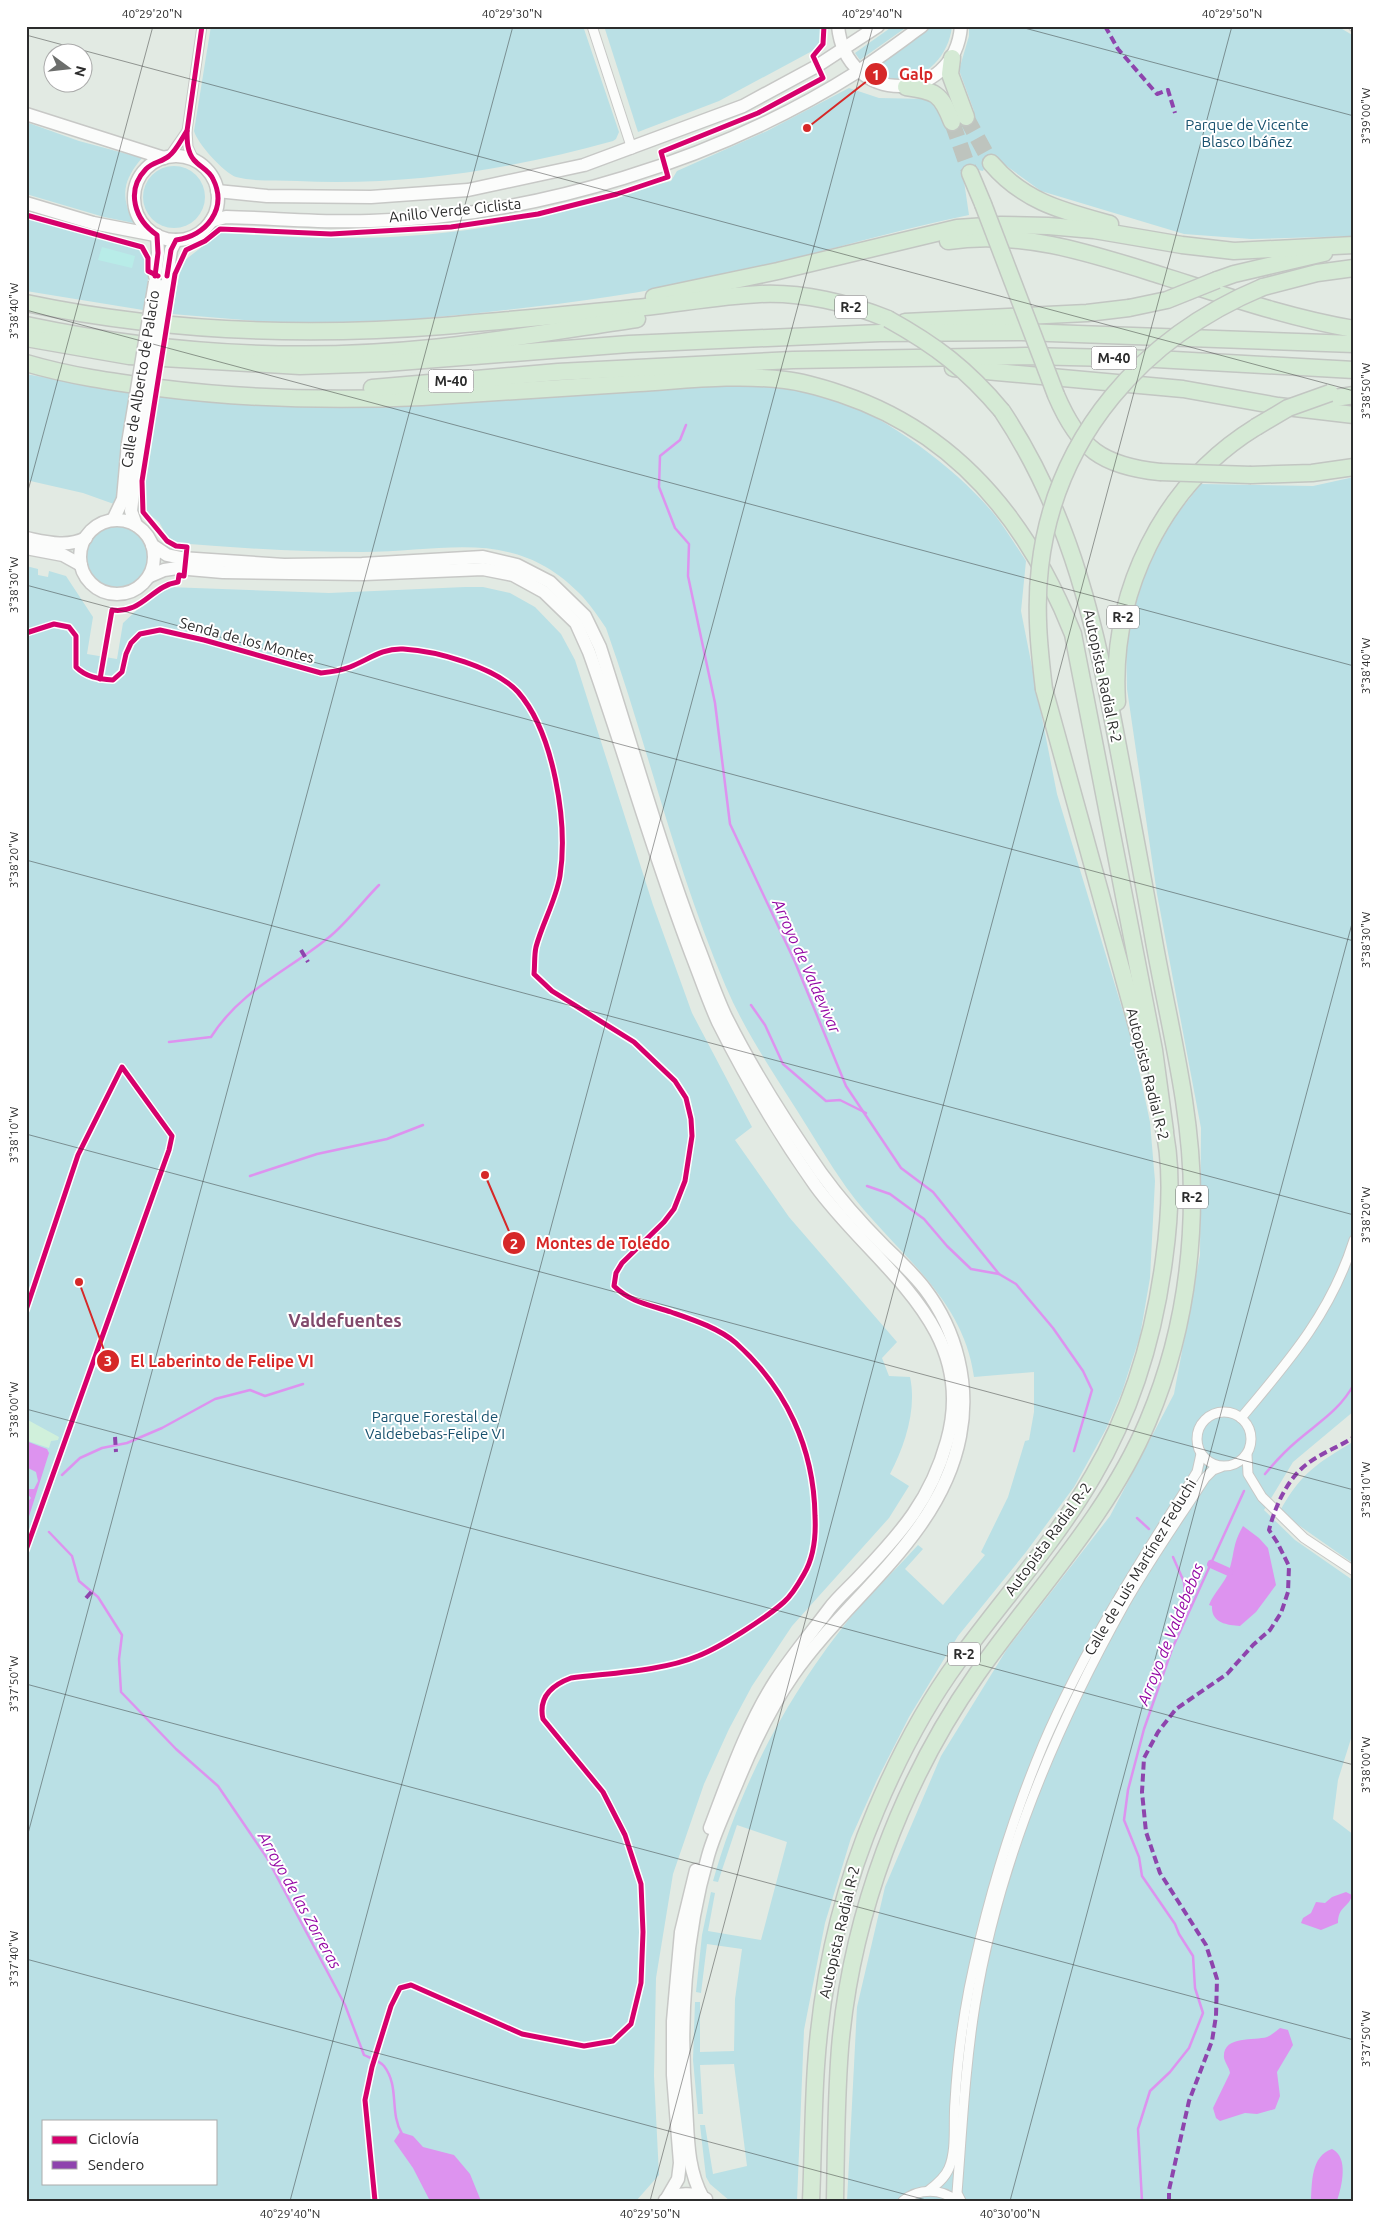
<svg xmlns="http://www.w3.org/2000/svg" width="1380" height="2227" font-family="Ubuntu,sans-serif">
	<rect width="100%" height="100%" fill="#e2eae3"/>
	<g fill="#bae0e5" fill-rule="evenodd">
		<path d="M211 26H583L619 132 616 139 613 141C509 170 405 186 297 181 278 180 255 182 236 177 224 173 197 143 194 131Z"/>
		<path d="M604 26H821C821 36 821 43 814 50L719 101 638 132Z"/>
		<path d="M893 26H908L860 60 855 53Z"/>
		<path d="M933 26H952C948 66 907 95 871 70Z"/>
		<path d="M969 26H1337L1354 36V236L1251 239 1184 234 1041 191 1001 162 986 163 983 171 974 169 964 181 969 215C883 233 799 259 713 278 638 294 563 304 488 312 422 319 355 325 289 323 250 321 211 317 172 314L180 271 185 260 221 232C318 241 422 242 517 221 569 210 620 194 671 181L677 171 767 131 849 88 879 98 928 99 936 105 943 121 950 126 971 118 974 111 959 70 969 36Z"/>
		<path d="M26 122 79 141 142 158C123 180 120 196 134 223L104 217 26 194Z"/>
		<circle cx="174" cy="197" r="31"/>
		<path d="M26 215 142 247C153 267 147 288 143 310L26 291Z"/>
		<path d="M26 374 96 387 202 399 752 382C773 385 816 389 834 397 890 420 956 468 994 514 1006 529 1016 546 1026 561L1021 611 1057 794 1135 1051 1150 1122 1155 1181 1150 1278 1140 1336 1122 1392 1106 1429 1074 1487 1026 1552 958 1636 909 1717 877 1780 851 1838 825 1923 804 2030 797 2201H730L710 2184 706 2177 700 2125H705L713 2174 747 2166 734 2064 700 2065 703 2114H698L693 2060 695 2002H700V2052L734 2051 735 1999 742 1949 707 1944 701 1993 696 1992 702 1935 711 1892 715 1893 708 1931 761 1940 787 1842 737 1825 718 1882 713 1881C739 1790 781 1707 839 1632 862 1601 892 1574 918 1545L923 1549 905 1569 943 1605 985 1555 981 1552 1008 1497 1025 1441 1029 1440 1034 1412V1372L974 1377C963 1294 892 1251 846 1187 829 1163 814 1137 798 1112 772 1071 745 1031 726 987 676 871 648 746 606 628 599 618 592 607 583 597 516 526 448 552 362 552 300 552 238 548 176 543L167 536 159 522 145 511 111 503 83 493 26 480Z"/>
		<path d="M1354 477V1411L1293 1462 1264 1510 1295 1540 1354 1581V1729L1338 1780 1333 1819 1354 1835V2201H847L857 2007 885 1887 941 1756 1007 1649 1110 1516 1174 1394 1200 1255 1201 1128 1157 894 1127 689 1126 647 1135 602 1145 570 1166 528 1201 484 1313 486Z"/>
		<circle cx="118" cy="557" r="32"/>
		<path d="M26 566 38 569V575L48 577 49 571 66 576 93 617 87 654 117 659 123 623 138 609 168 587 329 593 465 587H483L510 593 535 607 561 634 575 660 653 905 692 1013 752 1127 735 1140 789 1217 897 1342 882 1358 889 1376 910 1377C917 1409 905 1445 890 1474L909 1486 889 1518 792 1626 752 1686 729 1729 704 1784 673 1874 656 1978 654 2076 659 2175 636 2201H26ZM44 2121H216V2183H44Z"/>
		<path d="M1354 1441V1564L1297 1524 1281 1509C1303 1471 1317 1464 1354 1441Z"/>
	</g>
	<path fill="#d0f0db" d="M26 1419 59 1437 58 1440 51 1441 49 1448 28 1441Z"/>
	<path fill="#b8ece8" d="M102 247 135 256 132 268 98 260Z"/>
	<g fill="#dd93ef">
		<path d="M26 1441 47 1449 49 1453 26 1526V1504L31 1498 26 1492V1483L29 1489H34L38 1481 36 1472 26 1467Z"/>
		<path d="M1243 1526 1259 1538 1268 1548 1276 1585 1256 1612 1240 1626C1227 1625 1211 1623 1212 1606L1209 1605C1214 1592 1225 1583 1229 1571 1235 1553 1232 1545 1243 1526Z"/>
		<path d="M1346 1892 1352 1895C1349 1908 1338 1906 1338 1923L1321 1930 1301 1923 1303 1918 1311 1913 1316 1902 1325 1903 1332 1897Z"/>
		<path d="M1280 2028 1288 2030 1293 2045 1277 2072 1280 2096 1275 2109 1257 2114 1245 2113 1220 2121 1216 2118 1213 2108 1230 2073C1229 2067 1225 2063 1224 2058 1222 2035 1254 2041 1267 2037 1272 2035 1276 2031 1280 2028Z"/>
		<path d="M400 2132 413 2136 423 2147 454 2155 470 2174 481 2201H430L413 2168 394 2141Z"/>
		<path d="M1332 2149C1349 2157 1342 2186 1337 2201H1311C1312 2182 1311 2156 1332 2149Z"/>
	</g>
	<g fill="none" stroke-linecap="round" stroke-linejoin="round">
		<g stroke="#dd93ef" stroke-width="2.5">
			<path d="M686 425 680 440 660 456 659 487 675 528 689 544 688 576 715 703 730 824 795 962 846 1086 901 1168 933 1192 999 1274 1016 1284 1053 1328 1083 1371 1092 1390 1074 1451"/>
			<path d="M751 1005 765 1025 783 1064 826 1101 840 1100 866 1113"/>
			<path d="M169 1042 211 1037C241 990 286 972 328 938 344 926 364 900 379 885"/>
			<path d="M250 1176 317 1154 387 1139 423 1125"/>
			<path d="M867 1186 890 1194 924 1219 947 1246 971 1269 999 1274"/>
			<path d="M1265 1474C1275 1462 1285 1451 1297 1441 1319 1422 1340 1410 1354 1384"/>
			<path d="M62 1475 80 1458 102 1448 127 1443 162 1428 215 1399 250 1390 265 1396 303 1384"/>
			<path d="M1137 1518 1149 1529"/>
			<path d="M49 1532 72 1556 79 1581 98 1597 122 1635 119 1659 121 1692 176 1749 218 1786 267 1858 345 2005 364 2055C370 2058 380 2061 384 2066 400 2087 389 2112 402 2134"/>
			<path d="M1173 1557 1184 1582 1185 1596 1191 1606"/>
			<path d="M1142 2201 1138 2129 1150 2091 1170 2072 1189 2048 1203 2013 1195 1988 1193 1956 1179 1934 1175 1924 1142 1876 1139 1857 1124 1820 1128 1790 1144 1729 1172 1649 1244 1491"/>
		</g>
		<path stroke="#dd93ef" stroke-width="8" d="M1211 1564 1229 1572"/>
		<g stroke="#bec4be" stroke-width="16" stroke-dasharray="16 8" stroke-linecap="butt">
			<path d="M966 117 991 163"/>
			<path d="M952 122 970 173"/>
		</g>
		<defs>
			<g id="street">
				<path d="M592 26 632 149"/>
				<path d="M1353 26 1354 27"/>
				<path d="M169 157 187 131"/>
				<path d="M194 160 188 147 187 131 202 26"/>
				<circle cx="1224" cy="1439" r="27"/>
				<path d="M1241 1418C1289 1361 1331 1313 1354 1240"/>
				<path d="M1247 1455 1248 1474 1262 1497 1304 1538 1354 1571"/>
				<path d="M928 2191C936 2185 945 2178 949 2168 957 2149 953 2123 955 2102 957 2065 962 2026 969 1989 986 1905 1010 1824 1043 1745 1084 1649 1141 1560 1197 1472L1201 1454"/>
				<path d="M903 2201C918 2188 942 2188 956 2201"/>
				<path d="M961 2201 957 2193C962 2130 965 2067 975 2005 998 1863 1054 1730 1124 1605 1149 1561 1178 1520 1205 1478L1213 1470 1221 1467"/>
			</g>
			<g id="secondary">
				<path d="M838 26C846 107 955 105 961 26"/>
				<path d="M26 114 164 158"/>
				<circle cx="176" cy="198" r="42"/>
				<path d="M217 191 267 196 371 197 468 190 584 165 743 106 817 66 878 26"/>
				<path d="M26 203 93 223 155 235"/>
				<path d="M211 221 226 217C274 218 322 223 370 221 535 217 718 160 857 72 879 58 900 42 922 26"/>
				<path d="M155 276 158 253 157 235"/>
				<path d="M167 276 171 250 176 240"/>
				<circle cx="117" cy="557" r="37"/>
				<path d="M113 520 123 499 128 443"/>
				<path d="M136 525 131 511 139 441"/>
				<path d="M26 538C46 542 67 548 86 538"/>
				<path d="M152 545 167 555 181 558 284 565 362 564 483 557 517 565 550 582 585 616 600 647C632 746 660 847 697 944 707 969 715 994 726 1017 753 1071 786 1123 821 1173 839 1198 861 1223 883 1245 897 1259 913 1273 925 1289 957 1331 970 1385 960 1436 941 1536 847 1597 793 1675 770 1708 752 1746 737 1783 727 1807 715 1831 708 1856 685 1935 679 2023 686 2105 688 2138 687 2169 703 2198"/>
				<path d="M26 548 63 555 81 565"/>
				<path d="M150 576 164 570 177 568 223 572 364 574 483 569 513 575 544 592 576 623 589 652C625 752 653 854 691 953 700 976 708 1000 718 1022 746 1078 779 1134 815 1185 873 1266 980 1325 947 1441 931 1499 902 1532 861 1575 850 1587 838 1597 829 1609 811 1633 792 1656 776 1680 747 1725 729 1778 710 1828"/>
				<path d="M667 2198 678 2179 680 2163 673 2075V2021L681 1932 696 1870"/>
				<path d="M665 2200C678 2193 693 2192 706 2199"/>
			</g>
			<g id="highway">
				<path d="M952 58 950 74 966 117"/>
				<path d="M906 87C935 91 941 93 952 122"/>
				<path d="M991 163C1024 202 1063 211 1110 224"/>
				<path d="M970 173 983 204"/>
				<path d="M948 241C1023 230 1093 254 1163 276 1226 296 1289 318 1354 329"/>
				<path d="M1217 280 1234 274 1324 253"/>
				<path d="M1263 287 1317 273 1354 268"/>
				<path d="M654 297 778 271 957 228 1001 225 1048 226 1094 230 1182 245 1234 251 1354 245"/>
				<path d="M26 303C164 332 303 337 443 326 507 320 571 315 635 308 676 304 718 296 760 294 802 292 849 303 888 319"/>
				<path d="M905 322 1087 313 1129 308"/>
				<path d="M26 325C159 353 297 362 432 348 500 341 568 329 637 319"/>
				<path d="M26 338 129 356 300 366 386 363 629 344 880 333 1022 332 1354 344"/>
				<path d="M26 363C70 376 113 382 159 388 246 399 333 401 422 397 494 393 566 388 639 383 687 380 736 374 785 380 804 382 823 388 841 394 958 433 1029 523 1073 634L1154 1050 1165 1131"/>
				<path d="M953 368 1183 389 1278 406 1354 415"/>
				<path d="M372 388 558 372 793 360 1026 356 1156 359 1354 370"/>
				<path d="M1056 395C1079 449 1102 466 1160 472"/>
				<path d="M1329 399 1354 395"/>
				<path d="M1251 475 1312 473 1354 467"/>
				<path d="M1044 689 1145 1055"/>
				<path d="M1117 702C1110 593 1162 485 1256 427"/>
				<path d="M811 2201C813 2156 813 2111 816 2066 822 1978 842 1890 876 1810 898 1758 925 1706 958 1661 1003 1599 1055 1542 1093 1476 1132 1410 1154 1336 1164 1260 1170 1217 1173 1162 1162 1120"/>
				<path d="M835 2201C836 2150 836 2098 840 2048 851 1916 902 1781 977 1674 1036 1590 1108 1516 1148 1421 1178 1350 1192 1272 1192 1196 1192 1110 1169 1025 1154 941 1143 878 1131 815 1119 752 1096 629 1073 518 1002 411"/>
			</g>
		</defs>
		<use href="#street" stroke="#c7c8c6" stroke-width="11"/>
		<use href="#secondary" stroke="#c7c8c6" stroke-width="15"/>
		<use href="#highway" stroke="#c2c6c2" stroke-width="19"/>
		<use href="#street" stroke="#fbfcfb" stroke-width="9"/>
		<use href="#secondary" stroke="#fbfcfb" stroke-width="12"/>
		<use href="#highway" stroke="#d5ead5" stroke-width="16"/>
		<defs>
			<g id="secondary-bridge">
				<path d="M139 441 166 284"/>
				<path d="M128 443 155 282"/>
			</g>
			<g id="highway-bridge">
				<path d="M983 204 1056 395"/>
				<path d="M1129 308 1167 300 1217 280"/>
				<path d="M888 319C935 345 967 369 1002 411"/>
				<path d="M1256 427 1288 408 1330 393"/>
				<path d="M1160 472 1251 475"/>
				<path d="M1044 689C1039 648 1035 608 1040 567 1055 436 1143 337 1263 287"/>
			</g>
		</defs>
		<use href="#secondary-bridge" stroke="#c7c8c6" stroke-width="15" stroke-linecap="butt"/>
		<use href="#highway-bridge" stroke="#c2c6c2" stroke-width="19" stroke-linecap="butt"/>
		<use href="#secondary-bridge" stroke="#fbfcfb" stroke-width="12"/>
		<use href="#highway-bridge" stroke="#d5ead5" stroke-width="16"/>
		<g stroke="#8e44ad" stroke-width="4" stroke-dasharray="8 4" stroke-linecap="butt">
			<path d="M1105 26 1118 49 1157 94 1168 90 1175 113"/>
			<path d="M301 950 308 962"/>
			<path d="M115 1437 116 1452"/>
			<path d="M86 1598 94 1589"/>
			<path d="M1169 2201V2190L1189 2101 1212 2041 1216 2016 1217 1979 1206 1945 1160 1873 1146 1832 1142 1792 1144 1758 1158 1732 1176 1709 1227 1674 1253 1645 1270 1630 1281 1613 1288 1592 1289 1566 1277 1542 1269 1530C1275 1507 1287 1479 1307 1464 1321 1453 1339 1447 1354 1437"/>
		</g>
		<defs>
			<g id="cycleway">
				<path d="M26 215 142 247 148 258V271L158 276"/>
				<path d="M155 276 158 253 157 235C135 220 125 191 146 169 153 162 162 162 169 156 176 151 182 138 187 131"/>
				<path d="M167 276 171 250 176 240C206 236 228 209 213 179 209 170 200 167 194 160 187 152 187 140 187 131L202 26"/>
				<path d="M26 633 54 624 69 627 76 636V667C86 677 98 679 113 680L122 672 126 654 131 643 140 634 160 630 204 640 321 673C331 672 340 671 350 667 368 660 382 648 403 649 437 651 495 667 518 692 554 733 568 823 560 876 556 900 542 924 536 947 534 956 535 965 534 974L552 991 634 1042 675 1081 686 1098 691 1119 692 1136 685 1181 674 1209 664 1222 622 1263 616 1273 614 1286C630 1302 650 1305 671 1312 691 1319 719 1328 736 1343 786 1388 814 1448 815 1516 816 1535 814 1557 804 1574 799 1583 792 1595 784 1602 766 1618 721 1647 698 1656 663 1671 610 1673 571 1678 552 1685 538 1697 543 1719L603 1792 625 1835 641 1884 643 1932 641 1983 631 2024 613 2041 584 2046 522 2034 411 1985 400 1988 391 2006 372 2067 365 2100 375 2201"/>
				<path d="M100 679 112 610C143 614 151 586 178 582L179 575 184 576 187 547 176 546 167 541 143 512 142 481 175 274 186 250 205 241 220 229 331 234 451 227 538 214 617 194 668 177 661 152 758 113 823 78 813 56 823 44 824 26"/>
				<path d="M26 1310 78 1155 122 1067 172 1136 169 1150 26 1550"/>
			</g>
		</defs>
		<use href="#cycleway" stroke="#fff" stroke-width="8"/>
		<use href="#cycleway" stroke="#d6006c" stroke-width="5"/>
	</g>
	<path fill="none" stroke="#2c2c2c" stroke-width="1" stroke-opacity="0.45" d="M1017 26 1354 116M26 35 1354 391M26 310 1354 666M26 498 153 26M26 585 1354 941M26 860 1354 1215M26 1134 1354 1490M26 1409 1354 1765M26 1684 1354 2040M26 1841 513 26M26 1959 930 2201M290 2201 873 26M650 2201 1232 26M1010 2201 1354 916"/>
	<g text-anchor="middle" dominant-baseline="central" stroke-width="4" stroke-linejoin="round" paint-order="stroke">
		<g fill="#fff" stroke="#6b6b6b" stroke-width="1">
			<rect x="835" y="295.5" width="32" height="23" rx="4"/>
			<rect x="1091.5" y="346.5" width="45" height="23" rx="4"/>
			<rect x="428.5" y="369.5" width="45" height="23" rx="4"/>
			<rect x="1107" y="605.5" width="32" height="23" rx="4"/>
			<rect x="1176" y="1185.5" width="32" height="23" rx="4"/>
			<rect x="948" y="1642.5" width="32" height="23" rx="4"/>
		</g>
		<g font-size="14" font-weight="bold" fill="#2c2c2c">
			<text x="851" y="307">R-2</text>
			<text x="1114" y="358">M-40</text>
			<text x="451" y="381">M-40</text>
			<text x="1123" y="617">R-2</text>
			<text x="1192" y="1197">R-2</text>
			<text x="964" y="1654">R-2</text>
		</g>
		<g font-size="15" fill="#18516e" stroke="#fff">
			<text x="1247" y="124">Parque de Vicente<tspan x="1247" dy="17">Blasco Ibáñez</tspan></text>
			<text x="435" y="1416">Parque Forestal de<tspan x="435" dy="17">Valdebebas-Felipe VI</tspan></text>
		</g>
		<g font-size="15" fill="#2c2c2c" stroke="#fff">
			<text transform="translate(455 210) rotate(-6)">Anillo Verde Ciclista</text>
			<text transform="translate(140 379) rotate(-81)">Calle de Alberto de Palacio</text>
			<text transform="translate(247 640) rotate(15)">Senda de los Montes</text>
			<text transform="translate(1103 676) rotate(78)">Autopista Radial R-2</text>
			<text transform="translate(1148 1074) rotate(76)">Autopista Radial R-2</text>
			<text transform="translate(1048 1539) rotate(-54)">Autopista Radial R-2</text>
			<text transform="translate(1140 1567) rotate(-59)">Calle de Luis Martínez Feduchi</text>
			<text transform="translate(839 1932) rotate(-77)">Autopista Radial R-2</text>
		</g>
		<g font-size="16" font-style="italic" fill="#9408a5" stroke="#fff">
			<text transform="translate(807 966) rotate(66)">Arroyo de Valdevivar</text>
			<text transform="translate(1170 1634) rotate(-68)">Arroyo de Valdebebas</text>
			<text transform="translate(300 1900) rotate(61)">Arroyo de las Zorreras</text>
		</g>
		<g font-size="18" font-weight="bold" fill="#804a6c" stroke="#fff">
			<text x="345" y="1320">Valdefuentes</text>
		</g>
	</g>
	<path fill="none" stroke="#d62828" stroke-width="2" d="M807 128L876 74M485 1175L514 1243M79 1282L108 1361"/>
	<g fill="#d62828" stroke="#fff" stroke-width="2">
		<circle cx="807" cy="128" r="5"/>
		<circle cx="485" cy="1175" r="5"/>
		<circle cx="79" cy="1282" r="5"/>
		<circle cx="876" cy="74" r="12"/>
		<circle cx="514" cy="1243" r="12"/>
		<circle cx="108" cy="1361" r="12"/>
	</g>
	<g font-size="15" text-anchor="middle" font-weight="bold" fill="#fff">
		<text x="876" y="80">1</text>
		<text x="514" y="1249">2</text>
		<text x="108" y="1366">3</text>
	</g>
	<g font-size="16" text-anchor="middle" font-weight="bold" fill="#d62828" stroke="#fff" stroke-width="4" stroke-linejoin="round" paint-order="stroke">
		<text x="916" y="80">Galp</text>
		<text x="603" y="1249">Montes de Toledo</text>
		<text x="222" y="1367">El Laberinto de Felipe VI</text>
	</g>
	<rect width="1380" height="2227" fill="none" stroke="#ffffff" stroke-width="55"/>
	<rect x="42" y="2120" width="175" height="65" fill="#ffffff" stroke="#ababab"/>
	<rect x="52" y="2136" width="25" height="8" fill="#d6006c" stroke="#ababab"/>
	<text x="88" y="2144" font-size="15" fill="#2c2c2c">Ciclovía</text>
	<rect x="52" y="2161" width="25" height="8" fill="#8e44ad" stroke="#ababab"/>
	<text x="88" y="2170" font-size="15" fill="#2c2c2c">Sendero</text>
	<g transform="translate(68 68) rotate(105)"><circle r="24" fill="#ffffff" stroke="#ababab"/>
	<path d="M0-4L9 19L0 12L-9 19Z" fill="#6c6e6c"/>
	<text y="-8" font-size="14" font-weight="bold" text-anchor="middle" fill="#2c2c2c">N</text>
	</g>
	<rect x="28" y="28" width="1324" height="2172" fill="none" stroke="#2c2c2c" stroke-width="2"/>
	<g font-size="12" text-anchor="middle" fill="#2c2c2c">
		<text x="152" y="18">40°29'20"N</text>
		<text x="512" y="18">40°29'30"N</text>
		<text x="872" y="18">40°29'40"N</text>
		<text x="1232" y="18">40°29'50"N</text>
		<text transform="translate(1366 116) rotate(-90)" y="4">3°39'00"W</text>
		<text transform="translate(14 311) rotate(-90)" y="4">3°38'40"W</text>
		<text transform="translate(1366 391) rotate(-90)" y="4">3°38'50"W</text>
		<text transform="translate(14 585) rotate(-90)" y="4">3°38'30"W</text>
		<text transform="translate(1366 666) rotate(-90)" y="4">3°38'40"W</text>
		<text transform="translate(14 860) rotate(-90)" y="4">3°38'20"W</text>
		<text transform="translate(1366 940) rotate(-90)" y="4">3°38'30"W</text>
		<text transform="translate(14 1135) rotate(-90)" y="4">3°38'10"W</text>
		<text transform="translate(1366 1215) rotate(-90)" y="4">3°38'20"W</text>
		<text transform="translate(14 1410) rotate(-90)" y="4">3°38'00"W</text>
		<text transform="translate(1366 1490) rotate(-90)" y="4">3°38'10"W</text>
		<text transform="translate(14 1684) rotate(-90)" y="4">3°37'50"W</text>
		<text transform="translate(1366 1765) rotate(-90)" y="4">3°38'00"W</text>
		<text transform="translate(14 1959) rotate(-90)" y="4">3°37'40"W</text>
		<text transform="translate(1366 2039) rotate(-90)" y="4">3°37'50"W</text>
		<text x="290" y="2218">40°29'40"N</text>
		<text x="650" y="2218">40°29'50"N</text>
		<text x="1010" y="2218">40°30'00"N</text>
	</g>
</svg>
